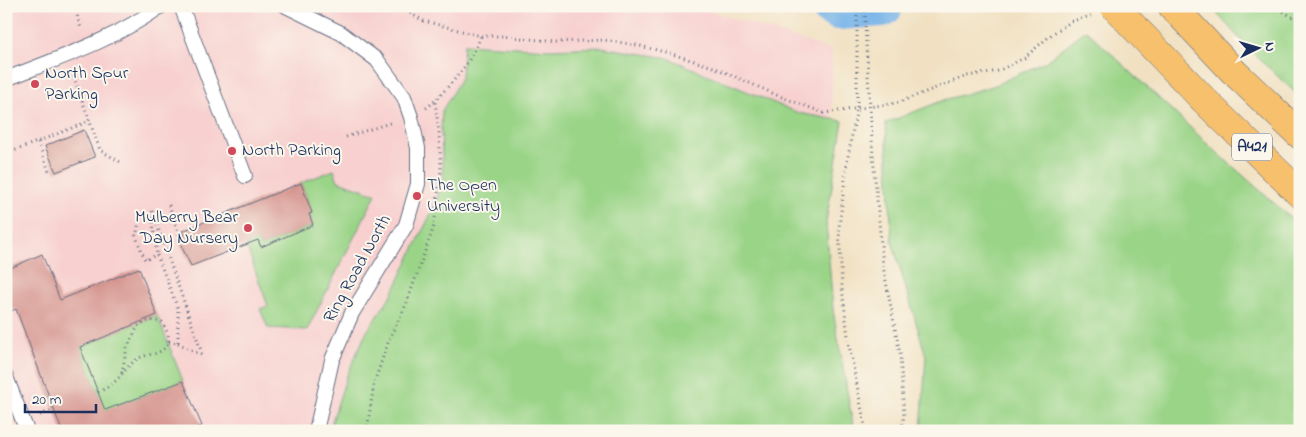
<svg xmlns="http://www.w3.org/2000/svg" width="1306" height="437" font-family="'Indie Flower',sans-serif">
	<rect width="100%" height="100%" fill="#fbf7ec"/>
	<filter id="ink" filterUnits="userSpaceOnUse"><feTurbulence type="fractalNoise" baseFrequency=".02" numOctaves="2"/><feDisplacementMap in="SourceGraphic" scale="10" xChannelSelector="R" yChannelSelector="G"/><feConvolveMatrix kernelMatrix="1 2 1 2 8 2 1 2 1" color-interpolation-filters="sRGB"/></filter>
	<filter id="wash" filterUnits="userSpaceOnUse"><feTurbulence type="fractalNoise" baseFrequency=".0096" numOctaves="4" result="noise"/><feDisplacementMap in="SourceGraphic" scale="20" xChannelSelector="R" yChannelSelector="G"/><feGaussianBlur stdDeviation="1.12" result="paint"/><feColorMatrix in="noise" values="0 0 0 0 0 0 0 0 0 0 0 0 0 0 0 0 0 1.4 0 .05"/><feComposite in="paint" operator="in"/></filter>
	<g filter="url(#wash)">
		<rect width="100%" height="100%" fill="#f1e1c2"/>
		<path fill="#f7d0cf" d="M6 6H696L832 50V140L821 251 845 431H6Z"/>
		<g fill="#9ad487" stroke="#5a8272">
			<path d="M1210 6H1300V97L1253 53Z"/>
			<path d="M1086 30 1212 148 1300 226V431H921L926 356 892 241 886 123 944 100 993 86 1045 62Z"/>
			<path d="M464 44 550 49 601 47 668 58 798 113 843 121 826 222 833 310 854 431H329L347 375 366 333 392 294 436 203 443 175 441 131 442 111 461 78Z"/>
			<path d="M334 170 338 181 376 194 307 330 268 328 260 309 268 306 246 245 257 240 261 247 313 225 309 214 312 213 301 183Z"/>
			<path d="M157 315 183 381 105 410 80 347Z"/>
		</g>
		<g fill="none" stroke-linecap="round" stroke-linejoin="round">
			<path stroke="#76b3e8" stroke-width="42" d="M832 6 838 9 882 6"/>
		</g>
		<g id="blocks">
			<g fill="#d4928c">
				<path d="M84 130 95 157 56 172 45 146Z"/>
				<path d="M301 183 312 213 309 214 313 225 261 247 258 240 191 266 178 239 184 236 182 231Z"/>
				<path d="M42 254 60 300 139 268 157 315 80 347 105 410 183 381 202 426 187 431H62L16 309 6 313V270Z"/>
			</g>
		</g>
	</g>
	<g filter="url(#ink)">
		<use href="#blocks" fill-opacity="0" stroke="#666d81" stroke-width="1"/>
		<g fill="none" stroke-linecap="round" stroke-linejoin="round">
			<defs>
				<g id="lane">
					<path d="M181 6 245 176"/>
					<path d="M286 6 341 33 377 60 404 97 411 117 418 148V184L406 225 352 313 332 360 316 431"/>
					<path d="M6 79C59 58 114 40 161 6"/>
					<path d="M6 377 27 431"/>
				</g>
				<g id="highway">
					<path d="M1172 6 1233 71 1300 135"/>
					<path d="M1205 101 1300 194"/>
				</g>
			</defs>
			<use href="#lane" stroke="#666d81" stroke-width="16"/>
			<use href="#highway" stroke="#666d81" stroke-width="29"/>
			<g stroke="#666d81" stroke-width="3" stroke-dasharray="1 4" stroke-linecap="butt">
				<path d="M76 6 78 20 82 30"/>
				<path d="M397 6 424 21 481 36H503L556 42 604 40 636 45 669 53 713 67 779 96 824 113 897 103 967 76 998 71 1024 58 1052 34 1072 21 1091 16"/>
				<path d="M857 6V108L847 162 839 228 842 287 849 345 866 431"/>
				<path d="M865 6V25L873 156 883 266 900 354 904 416 901 431"/>
				<path d="M1275 6 1300 22"/>
				<path d="M72 72 100 150 122 163"/>
				<path d="M426 108C434 103 439 96 446 89 463 70 471 60 481 36"/>
				<path d="M346 137 393 122"/>
				<path d="M38 142 50 174"/>
				<path d="M6 154 90 121"/>
				<path d="M169 205 180 238"/>
				<path d="M152 211 203 356"/>
				<path d="M140 216 137 232 135 234 145 260 157 255 178 309V343L169 342"/>
				<path d="M152 217 157 255"/>
				<path d="M178 343 203 356"/>
				<path d="M98 392C120 383 120 372 136 360 149 351 160 358 169 342L168 334 162 322 150 320 138 326 127 348 121 376"/>
				<path d="M40 415 54 409"/>
				<path d="M367 431 374 383 390 337 406 305 434 226 441 169 439 132 435 102"/>
			</g>
			<use href="#lane" stroke="#fff" stroke-width="14"/>
			<use href="#highway" stroke="#f7c06c" stroke-width="28"/>
			<defs>
				<path id="highway-bridge" d="M1114 6 1205 101"/>
			</defs>
			<use href="#highway-bridge" stroke="#666d81" stroke-width="29" stroke-linecap="butt"/>
			<use href="#highway-bridge" stroke="#f7c06c" stroke-width="28"/>
		</g>
	</g>
	<g fill="#d1495b" stroke="#fbf7ec" stroke-width="2">
		<circle cx="35" cy="84" r="5"/>
		<circle cx="232" cy="151" r="5"/>
		<circle cx="417" cy="196" r="5"/>
		<circle cx="248" cy="228" r="5"/>
	</g>
	<g text-anchor="middle" dominant-baseline="central" stroke-width="4" stroke-linejoin="round" paint-order="stroke">
		<rect fill="#fbf7ec" stroke="#5e6b89" stroke-width="1" x="1232" y="133.5" width="40" height="27" rx="4"/>
		<g font-size="16" font-weight="bold" fill="#1b2f5e">
			<text x="1252" y="147">A421</text>
		</g>
		<g font-size="18" fill="#1b2f5e" stroke="#fbf7ec" text-anchor="start">
			<text x="45" y="74">North Spur<tspan x="45" dy="21">Parking</tspan></text>
			<text x="242" y="151">North Parking</text>
			<text x="427" y="186">The Open<tspan x="427" dy="21">University</tspan></text>
			<text x="238" y="218" text-anchor="end">Mulberry Bear<tspan x="238" dy="21">Day Nursery</tspan></text>
		</g>
		<g font-size="18" fill="#1b2f5e" stroke="#fbf7ec">
			<text transform="translate(358 269) rotate(-61)">Ring Road North</text>
		</g>
	</g>
	<rect width="1306" height="437" fill="none" stroke="#fbf7ec" stroke-width="25"/>
	<g transform="translate(1258 48) rotate(85)" stroke="#fbf7ec" stroke-width="4" paint-order="stroke">
	<path d="M0-4L9 19L0 12L-9 19Z" fill="#1b2f5e"/>
	<text y="-8" font-size="14" font-weight="bold" text-anchor="middle" fill="#1b2f5e">N</text>
	</g>
	<path d="M25 404v8h71v-8" fill="none" stroke="#1b2f5e" stroke-width="2.5"/>
	<text x="32" y="404" font-size="15" fill="#1b2f5e" stroke="#fbf7ec" stroke-width="4" paint-order="stroke">20 m</text>
</svg>
